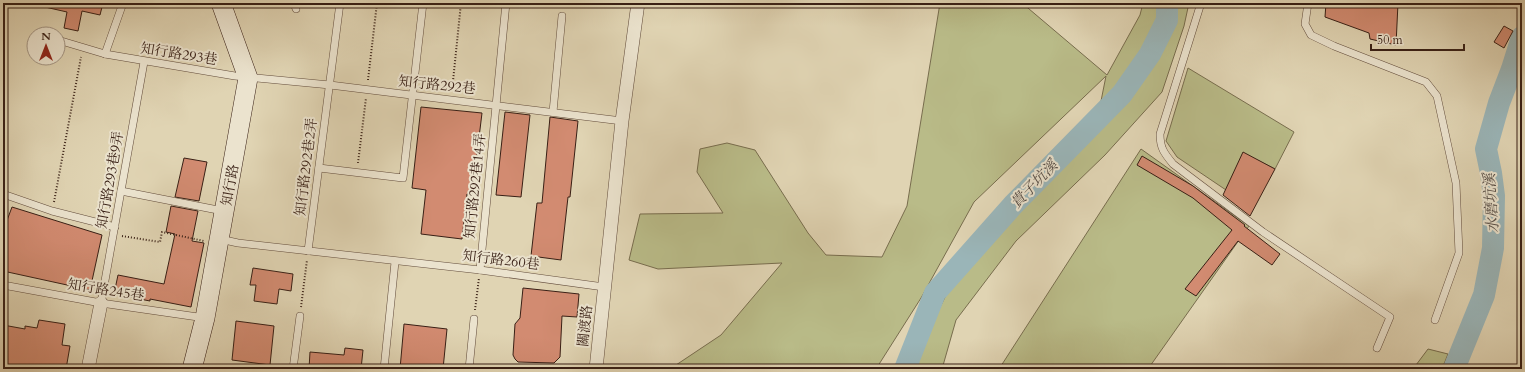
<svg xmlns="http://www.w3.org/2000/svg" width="1525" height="372" font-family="Cardo,'Noto Serif TC',serif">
	<rect width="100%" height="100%" fill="#e0d4b3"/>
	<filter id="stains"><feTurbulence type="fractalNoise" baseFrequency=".005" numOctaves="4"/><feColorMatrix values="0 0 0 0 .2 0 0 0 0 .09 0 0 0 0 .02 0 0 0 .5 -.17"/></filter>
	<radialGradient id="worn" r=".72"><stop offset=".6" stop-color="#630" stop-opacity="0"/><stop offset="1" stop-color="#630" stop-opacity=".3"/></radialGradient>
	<g fill="#b9bb88" stroke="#786d4e">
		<path d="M940 3H1022L1107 75 1140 15 1143 3H1189L1184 26 1162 92 1105 155 1016 241 956 320 942 369H908L914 360 947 293 1018 206 1094 136 1106 76 974 202 921 298 876 369H670L721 335 782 263 658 269 629 260 640 214 723 213 697 172 700 149 727 143 755 150 808 233 826 255 882 257 907 206Z"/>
		<path d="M1188 68 1294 132 1275 169 1243 153 1226 190 1177 157 1166 141Z"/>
		<path d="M1141 149 1249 226 1148 369H999Z"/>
		<path d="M1428 349 1448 354 1442 369H1413Z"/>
	</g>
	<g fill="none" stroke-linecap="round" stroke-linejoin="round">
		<g stroke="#9ab5b8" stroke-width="22">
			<path d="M905 369 935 293 1013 205 1122 94 1150 54 1167 20V3"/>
			<path d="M1454 369 1484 295 1493 248 1494 196 1491 173 1486 149 1499 103 1512 69 1522 37"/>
		</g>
	</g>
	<g fill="#d28b71" stroke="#381f15">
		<path d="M46 3H103L100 15 82 11 78 31 64 28 67 12 45 7Z"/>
		<path d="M1326 3H1398L1396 45 1370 39 1369 33 1325 17Z"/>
		<path d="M1504 26 1513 31 1504 48 1494 42Z"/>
		<path d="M421 107 482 113 472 195 467 194 462 239 421 234 426 190 412 188Z"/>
		<path d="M505 112 530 115 521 197 496 195Z"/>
		<path d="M550 117 578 121 570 197H568L561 260 531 256 537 203H542Z"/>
		<path d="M1243 152 1275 169 1250 216 1223 195Z"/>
		<path d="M1142 156 1193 186 1245 225 1244 226 1280 254 1272 265 1238 241 1196 296 1185 289 1232 230 1193 198 1137 165Z"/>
		<path d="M184 158 207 162 199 201 175 197Z"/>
		<path d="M171 206 198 211 192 241 204 243 191 307 150 299V301L114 294 118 275 164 284 175 234 166 232Z"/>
		<path d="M12 207 102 235 90 290 3 271V231Z"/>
		<path d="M253 268 293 274 291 291 279 289 277 304 254 301 256 285H250Z"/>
		<path d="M523 288 579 294 577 317 562 316 560 357 554 363 518 362 515 359 513 355 515 324 520 318Z"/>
		<path d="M39 320 65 324 62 345 70 346 66 369H3L5 357H3V325L25 329V326L37 328Z"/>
		<path d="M236 321 274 326 270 365 232 360Z"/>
		<path d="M404 324 447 329 443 369H400Z"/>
		<path d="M345 348 363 350 361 369H309L310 352 344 355Z"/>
	</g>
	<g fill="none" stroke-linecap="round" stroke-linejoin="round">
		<defs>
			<g id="lane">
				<path d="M294 3 296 9"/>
				<path d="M1201 3 1160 134C1160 148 1164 153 1173 164L1263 232 1390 317 1377 348"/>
				<path d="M1308 3 1305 24 1311 35 1334 46 1426 82 1437 96 1456 183 1459 253 1435 320"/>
				<path d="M58 40 105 54 235 76 330 85 622 121"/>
				<path d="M105 54 123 3"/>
				<path d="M553 112 562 16"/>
				<path d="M319 168 403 178 423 3"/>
				<path d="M121 191 223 211"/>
				<path d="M3 194 52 211 115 227"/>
				<path d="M220 239 238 243 480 270 604 287"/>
				<path d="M308 251 340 3"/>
				<path d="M480 270 506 3"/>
				<path d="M3 285 101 303 205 318"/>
				<path d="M101 303 144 62"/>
				<path d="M293 369 300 316"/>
				<path d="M384 369 395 262"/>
				<path d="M469 369 474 319"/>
			</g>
			<g id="street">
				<path d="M88 369 101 303"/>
				<path d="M596 369 622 121 638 3"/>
			</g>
			<path id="secondary" d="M192 369 205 318 248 78 221 3"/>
		</defs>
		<use href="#lane" stroke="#624c3c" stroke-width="8"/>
		<use href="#street" stroke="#624c3c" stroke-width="14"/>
		<use href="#secondary" stroke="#381f15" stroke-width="20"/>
		<g stroke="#381f15" stroke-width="2" stroke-dasharray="1 2" stroke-linecap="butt">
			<path d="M368 80 377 3"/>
			<path d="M452 91 461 3"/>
			<path d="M358 163 366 98"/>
			<path d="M54 202 81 57"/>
			<path d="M122 236 160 242 162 232 204 241"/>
			<path d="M301 307 307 260"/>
			<path d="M475 310 479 278"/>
		</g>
		<use href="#lane" stroke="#ebe3ce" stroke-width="7"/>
		<use href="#street" stroke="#ebe3ce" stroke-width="13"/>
		<use href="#secondary" stroke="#ebe3ce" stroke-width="19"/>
	</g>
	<g text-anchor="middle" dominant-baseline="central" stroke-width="4" stroke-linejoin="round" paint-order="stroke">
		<g font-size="14" fill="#381f15" stroke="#ebe3ce">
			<text transform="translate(179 54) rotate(9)">知行路293巷</text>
			<text transform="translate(437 85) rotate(6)">知行路292巷</text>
			<text transform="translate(306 167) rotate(-83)">知行路292巷2弄</text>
			<text transform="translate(110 180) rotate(-80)">知行路293巷9弄</text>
			<text transform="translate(230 185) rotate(-80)">知行路</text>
			<text transform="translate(475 186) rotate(-84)">知行路292巷14弄</text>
			<text transform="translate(501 260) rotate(7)">知行路260巷</text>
			<text transform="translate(106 290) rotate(9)">知行路245巷</text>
			<text transform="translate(585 326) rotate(-84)">關渡路</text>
		</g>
		<g font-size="15" font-style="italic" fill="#554c46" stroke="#ebe3ce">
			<text transform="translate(1034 184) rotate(-46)">貴子坑溪</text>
			<text transform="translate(1491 203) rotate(-94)">水磨坑溪</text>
		</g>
	</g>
	<rect width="1525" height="372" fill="none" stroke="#e0d4b3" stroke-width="16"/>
	<rect x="4" y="4" width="1517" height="364" fill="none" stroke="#381f15" stroke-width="2"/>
	<rect x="8" y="8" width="1509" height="356" fill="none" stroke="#381f15"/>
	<g transform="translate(46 46)"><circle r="19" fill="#ebe3ce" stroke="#a39584"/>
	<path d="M0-3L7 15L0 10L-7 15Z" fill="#8f2418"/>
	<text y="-6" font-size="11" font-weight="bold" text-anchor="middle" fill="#381f15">N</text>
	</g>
	<path d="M1371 44v6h93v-6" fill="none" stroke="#381f15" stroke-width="2"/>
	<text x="1377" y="44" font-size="12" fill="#381f15" stroke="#ebe3ce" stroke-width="3" paint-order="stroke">50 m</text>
	<rect width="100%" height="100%" filter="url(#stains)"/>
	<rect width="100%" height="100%" fill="url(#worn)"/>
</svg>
